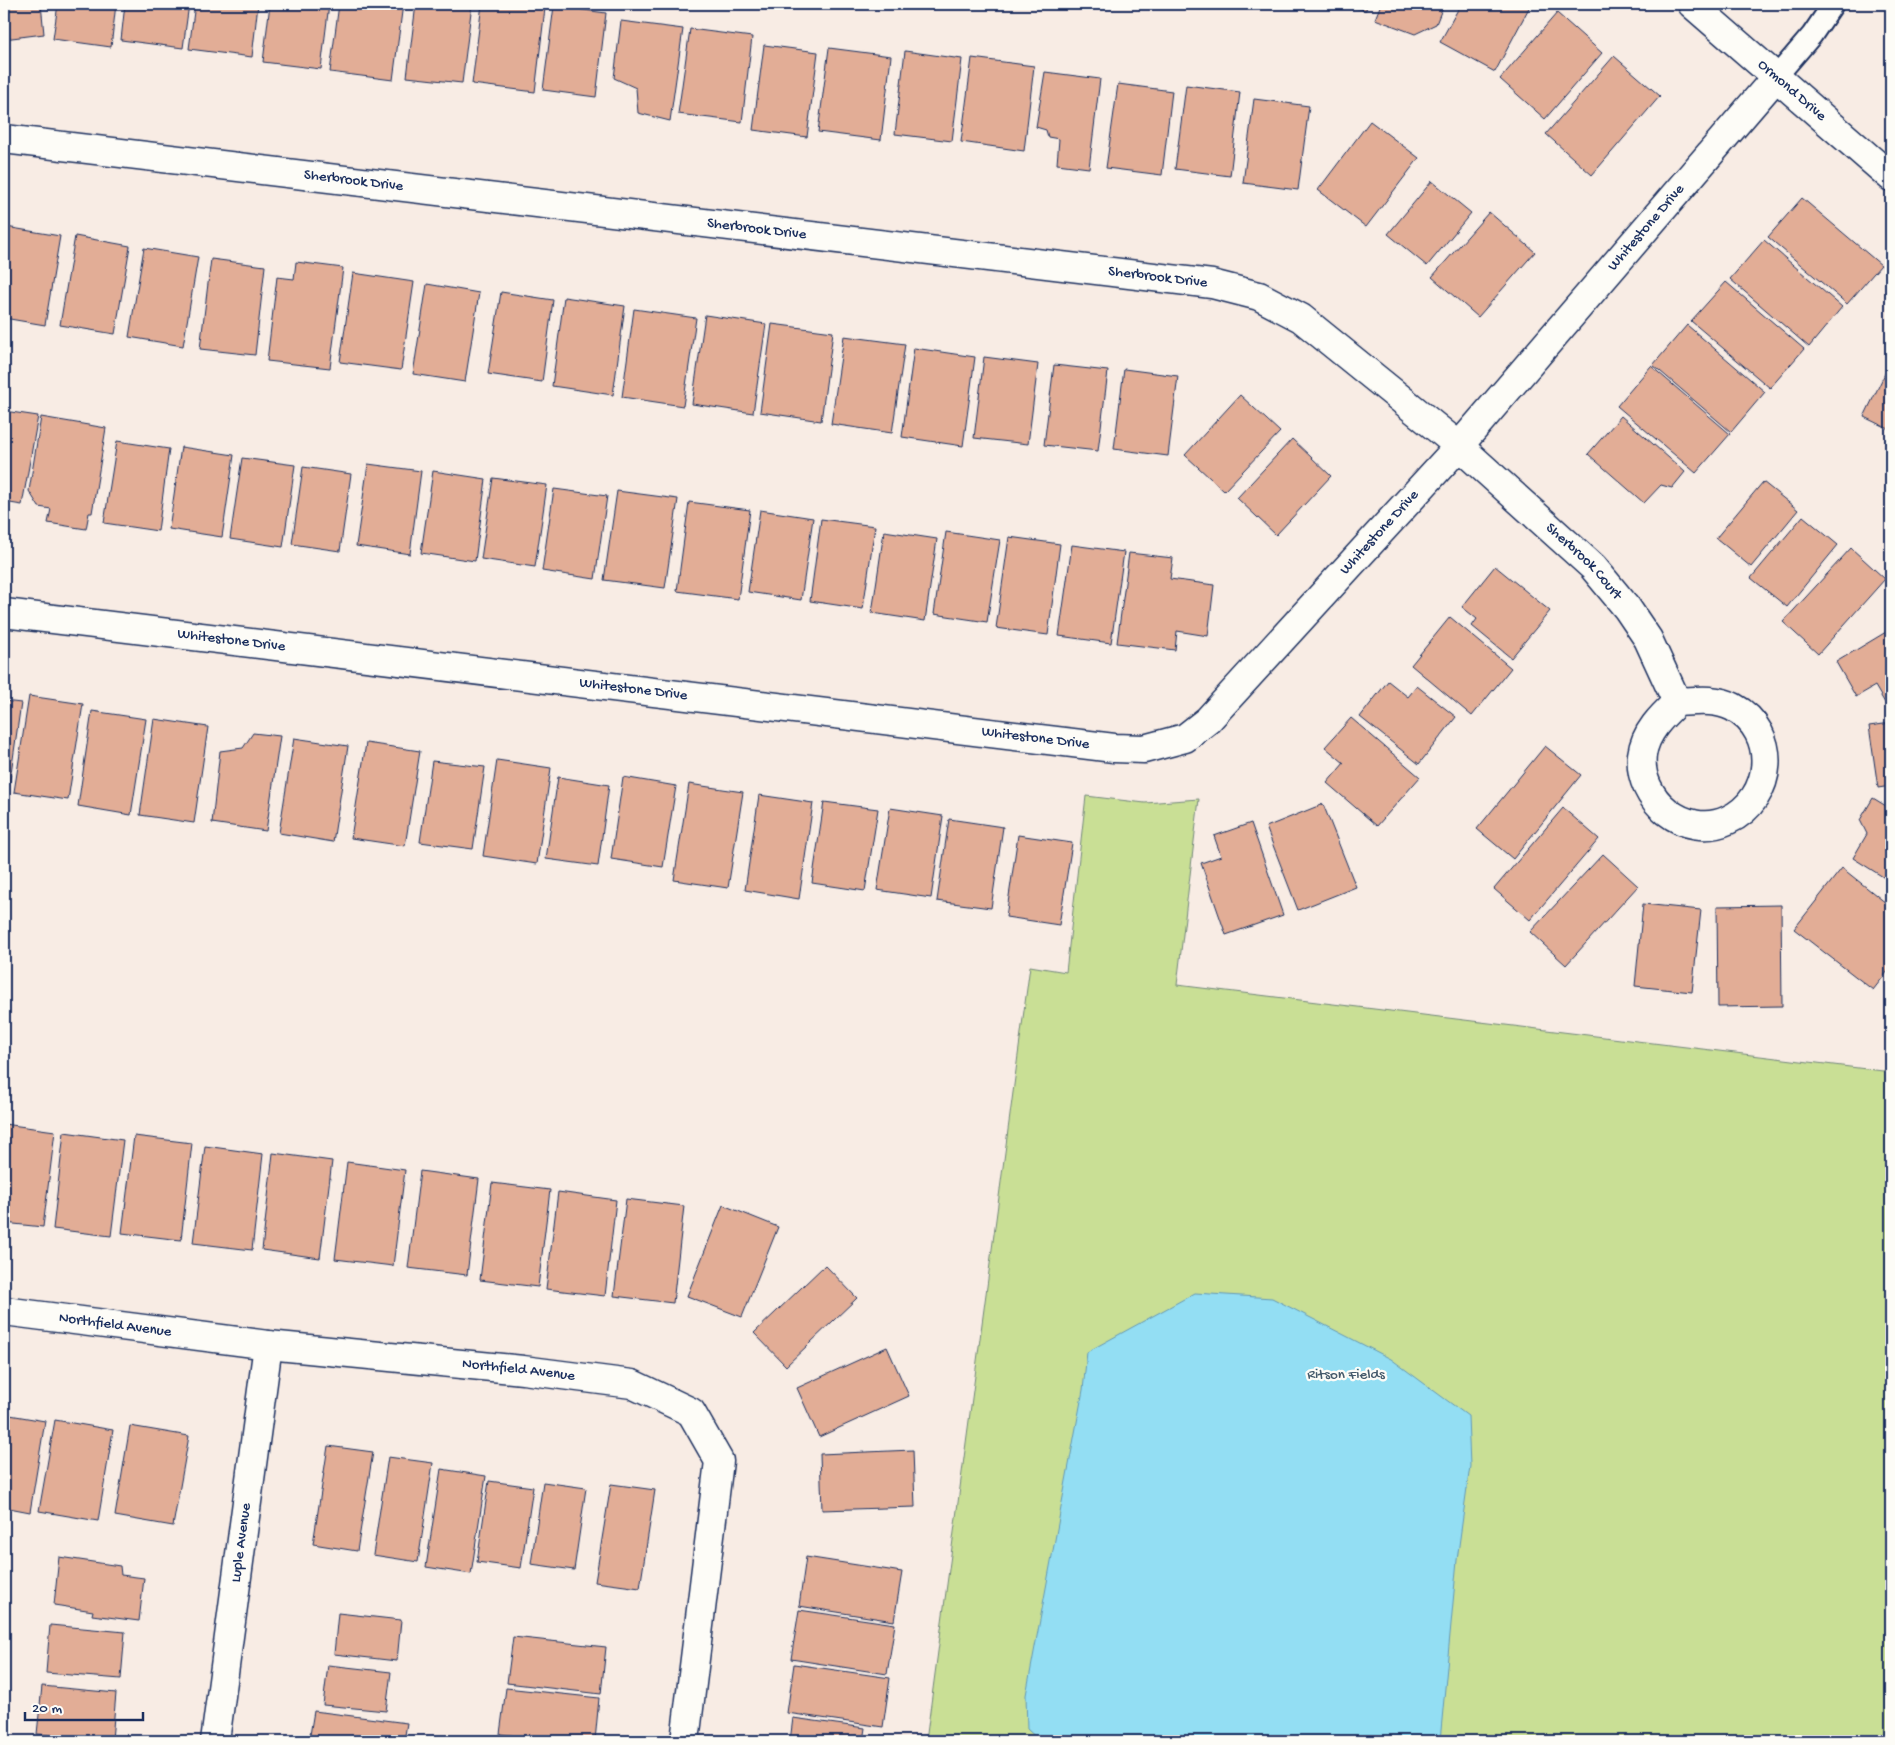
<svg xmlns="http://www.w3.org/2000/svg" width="1895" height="1745" font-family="'Gochi Hand',sans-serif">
	<rect width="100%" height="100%" fill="#f8ece4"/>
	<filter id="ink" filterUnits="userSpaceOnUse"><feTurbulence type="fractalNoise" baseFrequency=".02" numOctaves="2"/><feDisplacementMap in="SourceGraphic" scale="10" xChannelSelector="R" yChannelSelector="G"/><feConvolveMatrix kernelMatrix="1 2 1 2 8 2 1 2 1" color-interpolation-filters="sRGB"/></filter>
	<g filter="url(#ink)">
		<path fill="#c9df95" stroke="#72877a" d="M1086 796 1145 803 1199 799 1177 985 1891 1072V1741H926L1030 966 1066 972Z"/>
		<path fill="#93def3" stroke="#6398b7" d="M1195 1293 1272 1298 1391 1359 1468 1416 1470 1466 1457 1560 1440 1741H1040L1027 1729 1026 1695 1083 1390 1087 1352Z"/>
		<g fill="#e2ad96" stroke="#1b2f5e">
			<path d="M4 4H41L44 34 4 39Z"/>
			<path d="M58 4H116L111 47 53 39Z"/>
			<path d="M125 4H189L183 48 121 40Z"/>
			<path d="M195 4H258L252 57 189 49Z"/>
			<path d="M270 4H329L321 69 263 62Z"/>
			<path d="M339 4H403L393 80 330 72Z"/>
			<path d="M416 4H472L462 83 407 77Z"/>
			<path d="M482 4H514L545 8 535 92 472 84Z"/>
			<path d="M1328 4H1367L1366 10Z"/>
			<path d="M1381 4H1444L1436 24 1415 34 1375 19Z"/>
			<path d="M1461 4H1531L1495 72 1440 42Z"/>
			<path d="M554 6 606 13 596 97 543 90Z"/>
			<path d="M1557 13 1602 53 1545 119 1500 79Z"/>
			<path d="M621 21 683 29 670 121 638 113 636 88 614 78Z"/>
			<path d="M690 29 752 37 742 122 678 114Z"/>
			<path d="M764 45 818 52 807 137 753 130Z"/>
			<path d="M829 48 891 56 881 140 818 132Z"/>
			<path d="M905 51 962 59 952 141 895 134Z"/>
			<path d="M1614 56 1660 96 1592 175 1546 134Z"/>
			<path d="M972 58 1034 66 1024 151 961 142Z"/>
			<path d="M1045 72 1100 79 1089 168 1057 164 1059 139 1048 137 1046 130 1036 127Z"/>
			<path d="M1118 84 1172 91 1162 175 1106 168Z"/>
			<path d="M1186 85 1240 92 1230 176 1175 169Z"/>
			<path d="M1254 99 1309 106 1298 190 1243 183Z"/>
			<path d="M1370 121 1419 158 1366 227 1318 190Z"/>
			<path d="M1432 181 1471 213 1427 266 1388 234Z"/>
			<path d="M1802 198 1881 265 1847 304 1768 237Z"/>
			<path d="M1489 212 1535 252 1478 317 1432 277Z"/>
			<path d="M6 227 60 236 45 325 4 318V240Z"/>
			<path d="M75 236 130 246 115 334 60 325Z"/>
			<path d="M1764 240 1842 307 1809 347 1730 279Z"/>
			<path d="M144 248 198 257 183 346 129 337Z"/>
			<path d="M211 259 265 266 255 355 200 349Z"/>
			<path d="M296 262 343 268 330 368 267 361 277 277 294 279Z"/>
			<path d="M353 273 414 282 401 370 340 362Z"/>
			<path d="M1726 282 1804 349 1770 388 1691 321Z"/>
			<path d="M427 284 479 293 465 382 413 374Z"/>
			<path d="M501 292 553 300 542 382 488 374Z"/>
			<path d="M564 297 625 306 613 395 552 386Z"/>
			<path d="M634 309 696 318 683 406 622 397Z"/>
			<path d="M705 315 766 324 753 413 692 404Z"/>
			<path d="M772 324 833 332 821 421 760 412Z"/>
			<path d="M1687 325 1765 392 1731 432 1653 365Z"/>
			<path d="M844 336 905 344 892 433 831 424Z"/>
			<path d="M914 348 975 357 963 446 902 437Z"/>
			<path d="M984 357 1038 364 1028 444 974 438Z"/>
			<path d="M1891 361V430L1864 417Z"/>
			<path d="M1054 365 1108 371 1098 451 1044 445Z"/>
			<path d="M1651 366 1730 434 1696 473 1617 406Z"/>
			<path d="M1124 369 1178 376 1168 456 1114 449Z"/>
			<path d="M1240 395 1280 432 1224 491 1185 455Z"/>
			<path d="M4 411 38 416 22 505 4 502Z"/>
			<path d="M1621 416 1685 472 1672 488 1661 485 1644 503 1588 454Z"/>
			<path d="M41 417 106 428 92 513H89L86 529 48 523 51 509 39 507 29 491Z"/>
			<path d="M1292 439 1331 476 1276 535 1237 498Z"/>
			<path d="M117 441 169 449 158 531 104 523Z"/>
			<path d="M181 447 234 455 222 537 169 529Z"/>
			<path d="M242 458 295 465 283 547 230 539Z"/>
			<path d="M368 464 421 471 410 554 356 546Z"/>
			<path d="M303 467 351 474 340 551 292 544Z"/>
			<path d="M433 471 486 479 475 561 421 553Z"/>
			<path d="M493 478 547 485 535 567 481 559Z"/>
			<path d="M1763 482 1798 510 1751 567 1716 538Z"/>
			<path d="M554 489 607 496 595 579 542 571Z"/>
			<path d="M617 491 678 499 665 588 604 580Z"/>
			<path d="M689 502 750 510 738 599 677 591Z"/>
			<path d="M760 510 813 518 801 600 748 592Z"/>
			<path d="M1803 516 1838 545 1787 607 1751 578Z"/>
			<path d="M821 519 875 526 863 609 810 601Z"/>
			<path d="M884 531 937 539 925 621 872 613Z"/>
			<path d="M946 532 1000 540 987 622 934 614Z"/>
			<path d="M1009 537 1060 544 1048 635 996 628Z"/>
			<path d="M1072 545 1124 552 1111 643 1059 636Z"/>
			<path d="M1851 548 1885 579 1818 654 1783 622Z"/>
			<path d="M1129 553 1173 558 1170 579 1214 585 1208 636 1177 631 1175 650 1117 643Z"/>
			<path d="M1495 566 1550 611 1511 658 1472 626 1477 619 1462 607Z"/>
			<path d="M1450 617 1511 668 1472 716 1411 665Z"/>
			<path d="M1891 629V700L1885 703 1875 686 1856 697 1836 662Z"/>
			<path d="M1388 681 1408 697 1417 686 1456 717 1419 764 1360 717Z"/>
			<path d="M29 696 83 704 68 800 14 792Z"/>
			<path d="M4 701 21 703 9 787 4 786Z"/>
			<path d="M92 711 146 719 131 815 78 806Z"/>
			<path d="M1351 718 1420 777 1377 826 1327 783 1344 763 1325 747Z"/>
			<path d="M154 719 208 727 194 823 140 815Z"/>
			<path d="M1891 723V786L1878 788 1869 726Z"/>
			<path d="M253 733 280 736 266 831 212 823 220 751 243 748Z"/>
			<path d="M294 738 348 746 333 842 279 833Z"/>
			<path d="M366 743 420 751 405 846 351 838Z"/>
			<path d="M1545 746 1581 775 1513 859 1477 829Z"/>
			<path d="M497 760 551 768 537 864 483 856Z"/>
			<path d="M432 761 485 767 473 849 420 842Z"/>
			<path d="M558 777 609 785 598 866 546 859Z"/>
			<path d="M623 777 676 786 663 867 611 859Z"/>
			<path d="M689 784 743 792 728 888 674 880Z"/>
			<path d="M759 795 813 803 799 899 745 890Z"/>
			<path d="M1873 798 1891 809V882L1853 858 1867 834 1860 820Z"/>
			<path d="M824 802 878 809 865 891 812 883Z"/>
			<path d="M1323 804 1356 887 1298 910 1266 827Z"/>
			<path d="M890 808 943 816 931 898 877 890Z"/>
			<path d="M1563 808 1599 839 1530 920 1494 889Z"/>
			<path d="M949 819 1003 827 991 908 937 901Z"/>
			<path d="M1251 823 1283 915 1226 935 1201 863 1221 856 1214 836Z"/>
			<path d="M1018 835 1072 843 1059 925 1006 917Z"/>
			<path d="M1603 854 1638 886 1566 965 1530 932Z"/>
			<path d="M1842 868 1891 907V967L1873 990 1794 929Z"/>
			<path d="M1643 904 1701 910 1692 992 1635 986Z"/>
			<path d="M1781 905 1782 1006 1718 1007 1717 906Z"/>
			<path d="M4 1124 55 1131 43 1227 4 1223Z"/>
			<path d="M64 1132 123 1140 111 1236 53 1229Z"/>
			<path d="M134 1136 192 1143 181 1240 122 1233Z"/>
			<path d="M205 1146 263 1154 252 1250 193 1243Z"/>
			<path d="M273 1153 332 1161 320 1258 262 1250Z"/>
			<path d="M347 1162 405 1170 393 1266 335 1259Z"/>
			<path d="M420 1171 479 1179 467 1275 408 1268Z"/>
			<path d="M492 1183 550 1190 538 1287 480 1280Z"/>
			<path d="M558 1192 616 1200 605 1296 546 1289Z"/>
			<path d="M626 1199 684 1206 673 1303 614 1296Z"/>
			<path d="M723 1205 778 1227 742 1317 687 1296Z"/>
			<path d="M825 1265 857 1298 786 1366 754 1333Z"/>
			<path d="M887 1347 909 1396 819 1437 797 1388Z"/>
			<path d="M4 1414 45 1421 30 1512 4 1507Z"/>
			<path d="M55 1420 113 1430 98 1521 39 1511Z"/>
			<path d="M130 1426 189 1436 173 1526 115 1516Z"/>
			<path d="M328 1446 373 1452 357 1551 313 1544Z"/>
			<path d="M913 1450 915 1507 822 1510 820 1454Z"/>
			<path d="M388 1457 433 1463 418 1562 373 1555Z"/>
			<path d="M441 1469 486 1476 471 1574 426 1567Z"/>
			<path d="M489 1481 533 1487 521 1568 477 1562Z"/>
			<path d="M543 1482 586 1488 574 1570 531 1564Z"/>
			<path d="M611 1484 655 1490 640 1588 595 1582Z"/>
			<path d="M59 1557 120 1566 121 1575 144 1578 139 1621 92 1615 93 1611 54 1605Z"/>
			<path d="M806 1557 902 1572 894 1621 799 1606Z"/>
			<path d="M799 1610 895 1624 887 1674 791 1659Z"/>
			<path d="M338 1613 401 1620 397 1661 334 1654Z"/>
			<path d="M50 1625 125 1632 121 1679 46 1673Z"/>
			<path d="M513 1637 606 1647 601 1694 507 1683Z"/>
			<path d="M794 1664 890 1678 883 1727 787 1713Z"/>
			<path d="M328 1665 391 1672 386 1711 323 1705Z"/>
			<path d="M42 1686 116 1693 112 1740 37 1734Z"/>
			<path d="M506 1688 599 1698 595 1741H563L500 1734Z"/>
			<path d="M314 1711 407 1723 404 1741H309Z"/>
			<path d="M793 1718 865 1728 863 1741H790Z"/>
		</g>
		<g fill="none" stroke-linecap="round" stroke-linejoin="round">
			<defs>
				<path id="service" d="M1776 77 1812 35 1833 4"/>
				<g id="minor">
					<path id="s1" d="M1692 4 1891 177"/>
					<path id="s2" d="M4 139 1212 284 1259 296 1301 318 1459 446 1593 567 1627 608 1648 639 1677 702C1662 716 1645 732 1642 755 1637 799 1685 840 1728 820 1774 799 1780 732 1733 707 1716 698 1696 701 1677 702"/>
					<path id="s3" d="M4 613 1114 748 1144 749 1185 738 1208 720 1459 446 1776 77"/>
					<path id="s4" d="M4 1311 268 1345 523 1370 632 1384 691 1412 719 1461 685 1741"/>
					<path id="s5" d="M215 1741 268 1345"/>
				</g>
			</defs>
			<use href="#service" stroke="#1b2f5e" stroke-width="24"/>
			<use href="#minor" stroke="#1b2f5e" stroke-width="31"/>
			<use href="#service" stroke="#fdfcf7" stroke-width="20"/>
			<use href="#minor" stroke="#fdfcf7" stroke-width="28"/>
		</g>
	</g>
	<g text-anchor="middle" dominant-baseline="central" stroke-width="4.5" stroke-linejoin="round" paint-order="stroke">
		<g font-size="15" fill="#1b2f5e" stroke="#fdfcf7">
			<text stroke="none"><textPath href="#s1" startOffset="132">Ormond Drive</textPath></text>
			<text stroke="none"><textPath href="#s2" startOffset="352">Sherbrook Drive</textPath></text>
			<text stroke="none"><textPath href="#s3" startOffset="1879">Whitestone Drive</textPath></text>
			<text stroke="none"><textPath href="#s2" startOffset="758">Sherbrook Drive</textPath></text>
			<text stroke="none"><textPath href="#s2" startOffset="1162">Sherbrook Drive</textPath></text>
			<text stroke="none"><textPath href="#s3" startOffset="1474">Whitestone Drive</textPath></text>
			<text stroke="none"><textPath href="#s2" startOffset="1686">Sherbrook Court</textPath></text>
			<text stroke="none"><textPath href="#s3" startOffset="229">Whitestone Drive</textPath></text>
			<text stroke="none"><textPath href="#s3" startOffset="634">Whitestone Drive</textPath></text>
			<text stroke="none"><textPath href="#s3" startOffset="1039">Whitestone Drive</textPath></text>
			<text stroke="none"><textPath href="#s4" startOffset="112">Northfield Avenue</textPath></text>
			<text stroke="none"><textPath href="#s4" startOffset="518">Northfield Avenue</textPath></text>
			<text stroke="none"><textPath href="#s5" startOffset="200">Luple Avenue</textPath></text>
		</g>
		<g font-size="15" fill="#465b6c" stroke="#fdfcf7">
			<text x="1346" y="1375">Ritson Fields</text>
		</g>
	</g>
	<rect width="1895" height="1745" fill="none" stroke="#fdfcf7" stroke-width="20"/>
	<rect x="10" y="10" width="1875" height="1725" fill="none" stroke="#1b2f5e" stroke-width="2" filter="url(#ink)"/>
	<path d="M25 1712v8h118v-8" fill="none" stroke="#1b2f5e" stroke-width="2.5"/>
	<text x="32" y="1712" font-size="15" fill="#1b2f5e" stroke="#fdfcf7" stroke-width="4" paint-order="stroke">20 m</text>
</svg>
